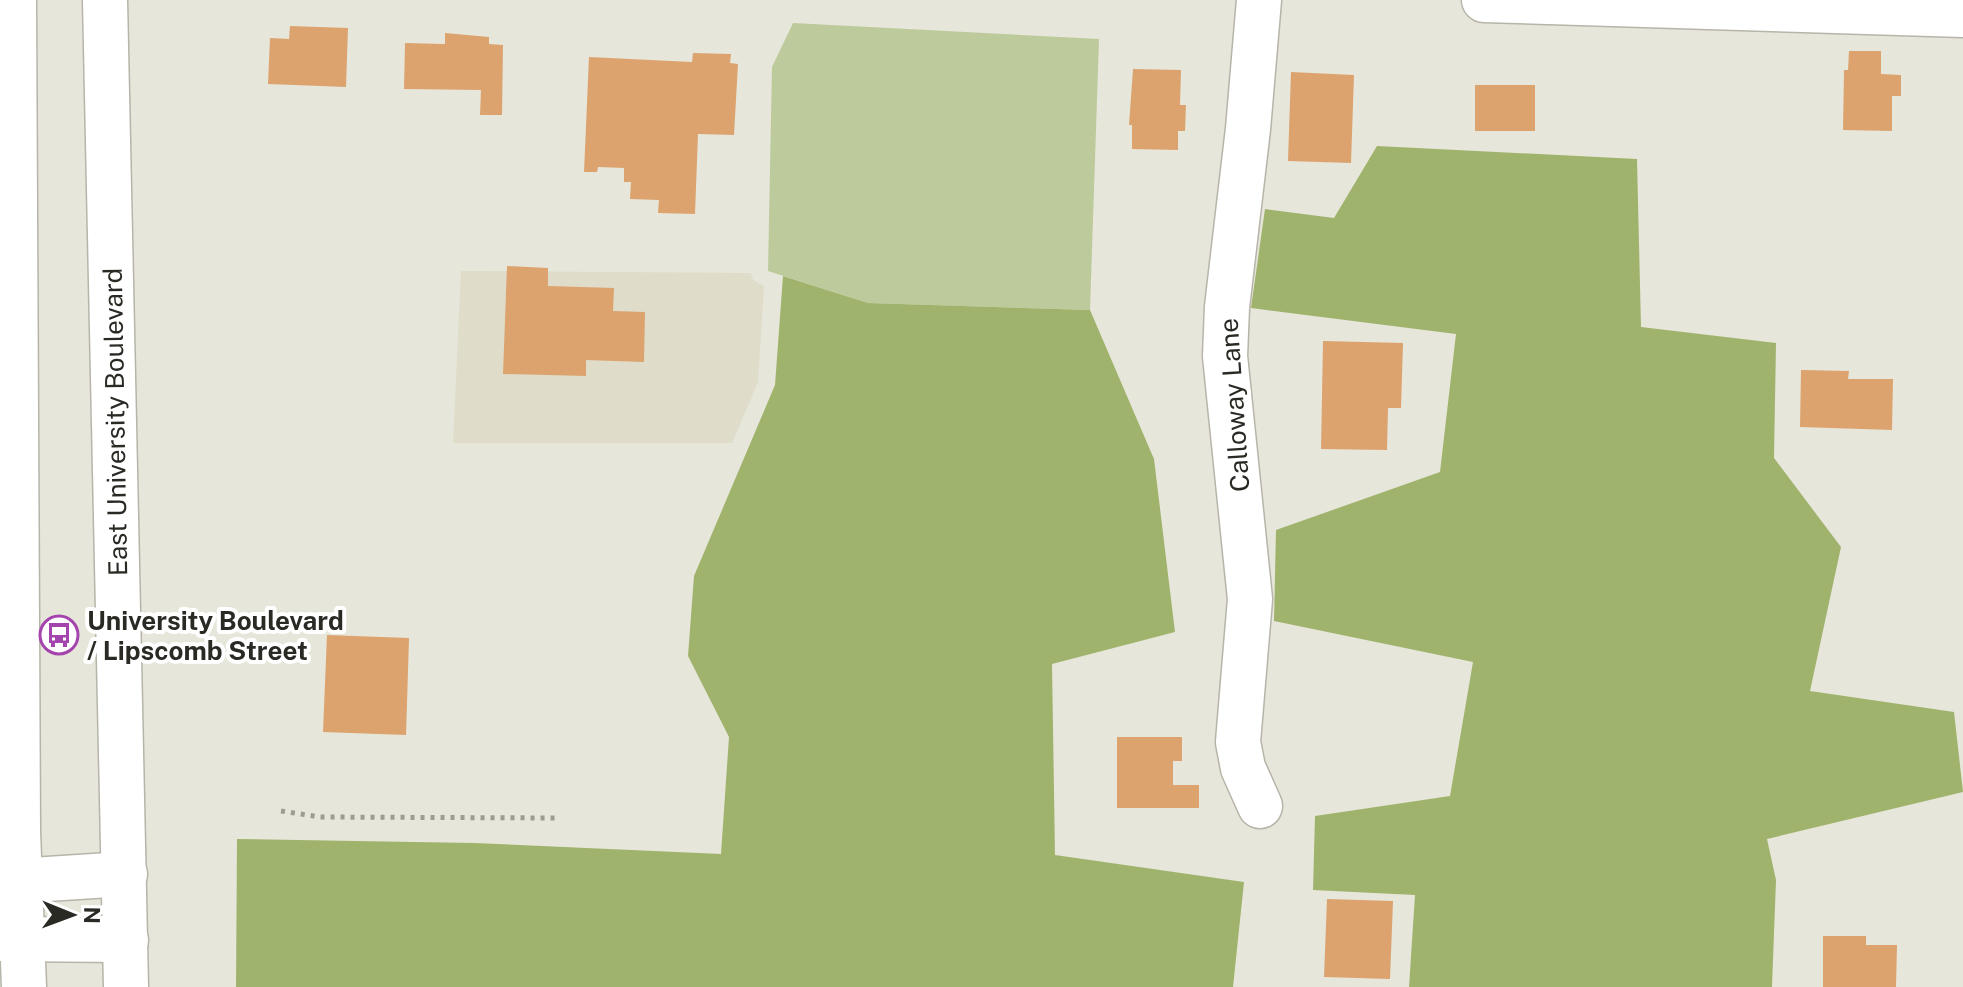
<svg xmlns="http://www.w3.org/2000/svg" width="1963" height="987" font-family="'Public Sans',sans-serif">
	<rect width="100%" height="100%" fill="#e7e6da"/>
	<path fill="#dfdcc9" d="M461 271 751 273 753 280 764 286 758 382 732 443H453Z"/>
	<path fill="#bdca9c" d="M793 23 1099 39 1090 310 868 303 768 271 772 67Z"/>
	<g fill="#a0b36c">
		<path d="M1377 146 1637 159 1641 327 1776 343 1774 458 1841 547 1810 691 1954 712 1963 792 1767 839 1776 880 1772 987H1409L1415 895 1313 890 1315 816 1450 796 1473 662 1274 621 1276 530 1440 472 1456 334 1251 308 1265 209 1334 218Z"/>
		<path d="M783 276 868 303 1090 310 1154 459 1175 632 1052 664 1055 855 1244 882 1233 987H236L237 839 474 843 721 854 729 737 688 656 694 576 775 385Z"/>
	</g>
	<g fill="#dca36e">
		<path d="M290 26 348 28 346 87 268 84 270 38 289 39Z"/>
		<path d="M445 33 489 37V44L503 45 502 115H480L481 90 404 89 405 43 445 44Z"/>
		<path d="M1849 51H1881V74L1901 75V96H1892V131L1843 130 1844 70H1848Z"/>
		<path d="M693 53 731 54 730 63 738 64 734 135 698 134 695 214 658 213 659 200 630 199 631 182H624V168L598 167 597 172H584L589 57 692 62Z"/>
		<path d="M1133 69 1181 70 1180 105H1186L1185 131H1178V150L1132 149V125H1129Z"/>
		<path d="M1291 72 1354 75 1351 163 1288 161Z"/>
		<rect x="1475" y="85" width="60" height="46"/>
		<path d="M507 266 548 268V286L614 288 613 311 645 312 644 362 586 360V376L503 374Z"/>
		<path d="M1323 341 1403 343 1401 408H1388L1387 450 1321 449Z"/>
		<path d="M1801 370 1849 371 1848 379H1893L1892 430 1800 427Z"/>
		<path d="M327 635 409 638 406 735 323 732Z"/>
		<path d="M1117 737H1182V761H1173V785H1199V808H1117Z"/>
		<path d="M1327 899 1393 901 1390 979 1324 977Z"/>
		<path d="M1823 936H1866V945H1897L1896 987H1823Z"/>
	</g>
	<g fill="none" stroke-linecap="round" stroke-linejoin="round">
		<defs>
			<g id="minor">
				<path d="M14 0 18 831 24 987"/>
				<path d="M105 0 126 987"/>
				<path d="M1259 0 1248 129 1227 307 1225 356 1250 599 1238 742 1243 768 1260 806"/>
				<path d="M1484 0 1963 15"/>
				<path d="M0 882 125 874"/>
				<path d="M0 939 126 940"/>
			</g>
		</defs>
		<use href="#minor" stroke="#b7b5aa" stroke-width="47"/>
		<path stroke="#9d9c93" stroke-width="5" stroke-dasharray="4 6" stroke-linecap="butt" d="M281 811 320 817 558 818"/>
		<use href="#minor" stroke="#fff" stroke-width="44"/>
	</g>
	<defs>
		<symbol id="bus-ring" viewBox="-11 -11 22 22"><circle r="9.5" fill="#fff" stroke="#a445ae" stroke-width="1.5"/><path d="M-5-6H5V4H4V6H2V4H-2V6H-4V4H-5ZM-3.5-4V0h7V-4ZM-3.5 1.2v1.5H-2V1.2ZM2 1.2v1.5H3.5V1.2Z" fill="#a445ae"/></symbol>
	</defs>
	<g fill-rule="evenodd">
		<use href="#bus-ring" x="37" y="613" width="44" height="44"/>
	</g>
	<g text-anchor="middle" dominant-baseline="central" stroke-width="8" stroke-linejoin="round" paint-order="stroke">
		<g font-size="26" fill="#2a2a25" stroke="#fff">
			<text transform="translate(1234 405) rotate(-94)">Calloway Lane</text>
			<text transform="translate(115 422) rotate(-91)">East University Boulevard</text>
		</g>
		<g font-size="26" font-weight="bold" fill="#2a2a25" stroke="#fff" text-anchor="start">
			<text x="87" y="620">University Boulevard<tspan x="87" dy="30">/ Lipscomb Street</tspan></text>
		</g>
	</g>
	<g transform="translate(72 915) rotate(91)" stroke="#ffffff" stroke-width="6" paint-order="stroke">
	<path d="M0-6L14 30L0 20L-14 30Z" fill="#2a2a25"/>
	<text y="-12" font-size="22" font-weight="bold" text-anchor="middle" fill="#2a2a25">N</text>
	</g>
</svg>
